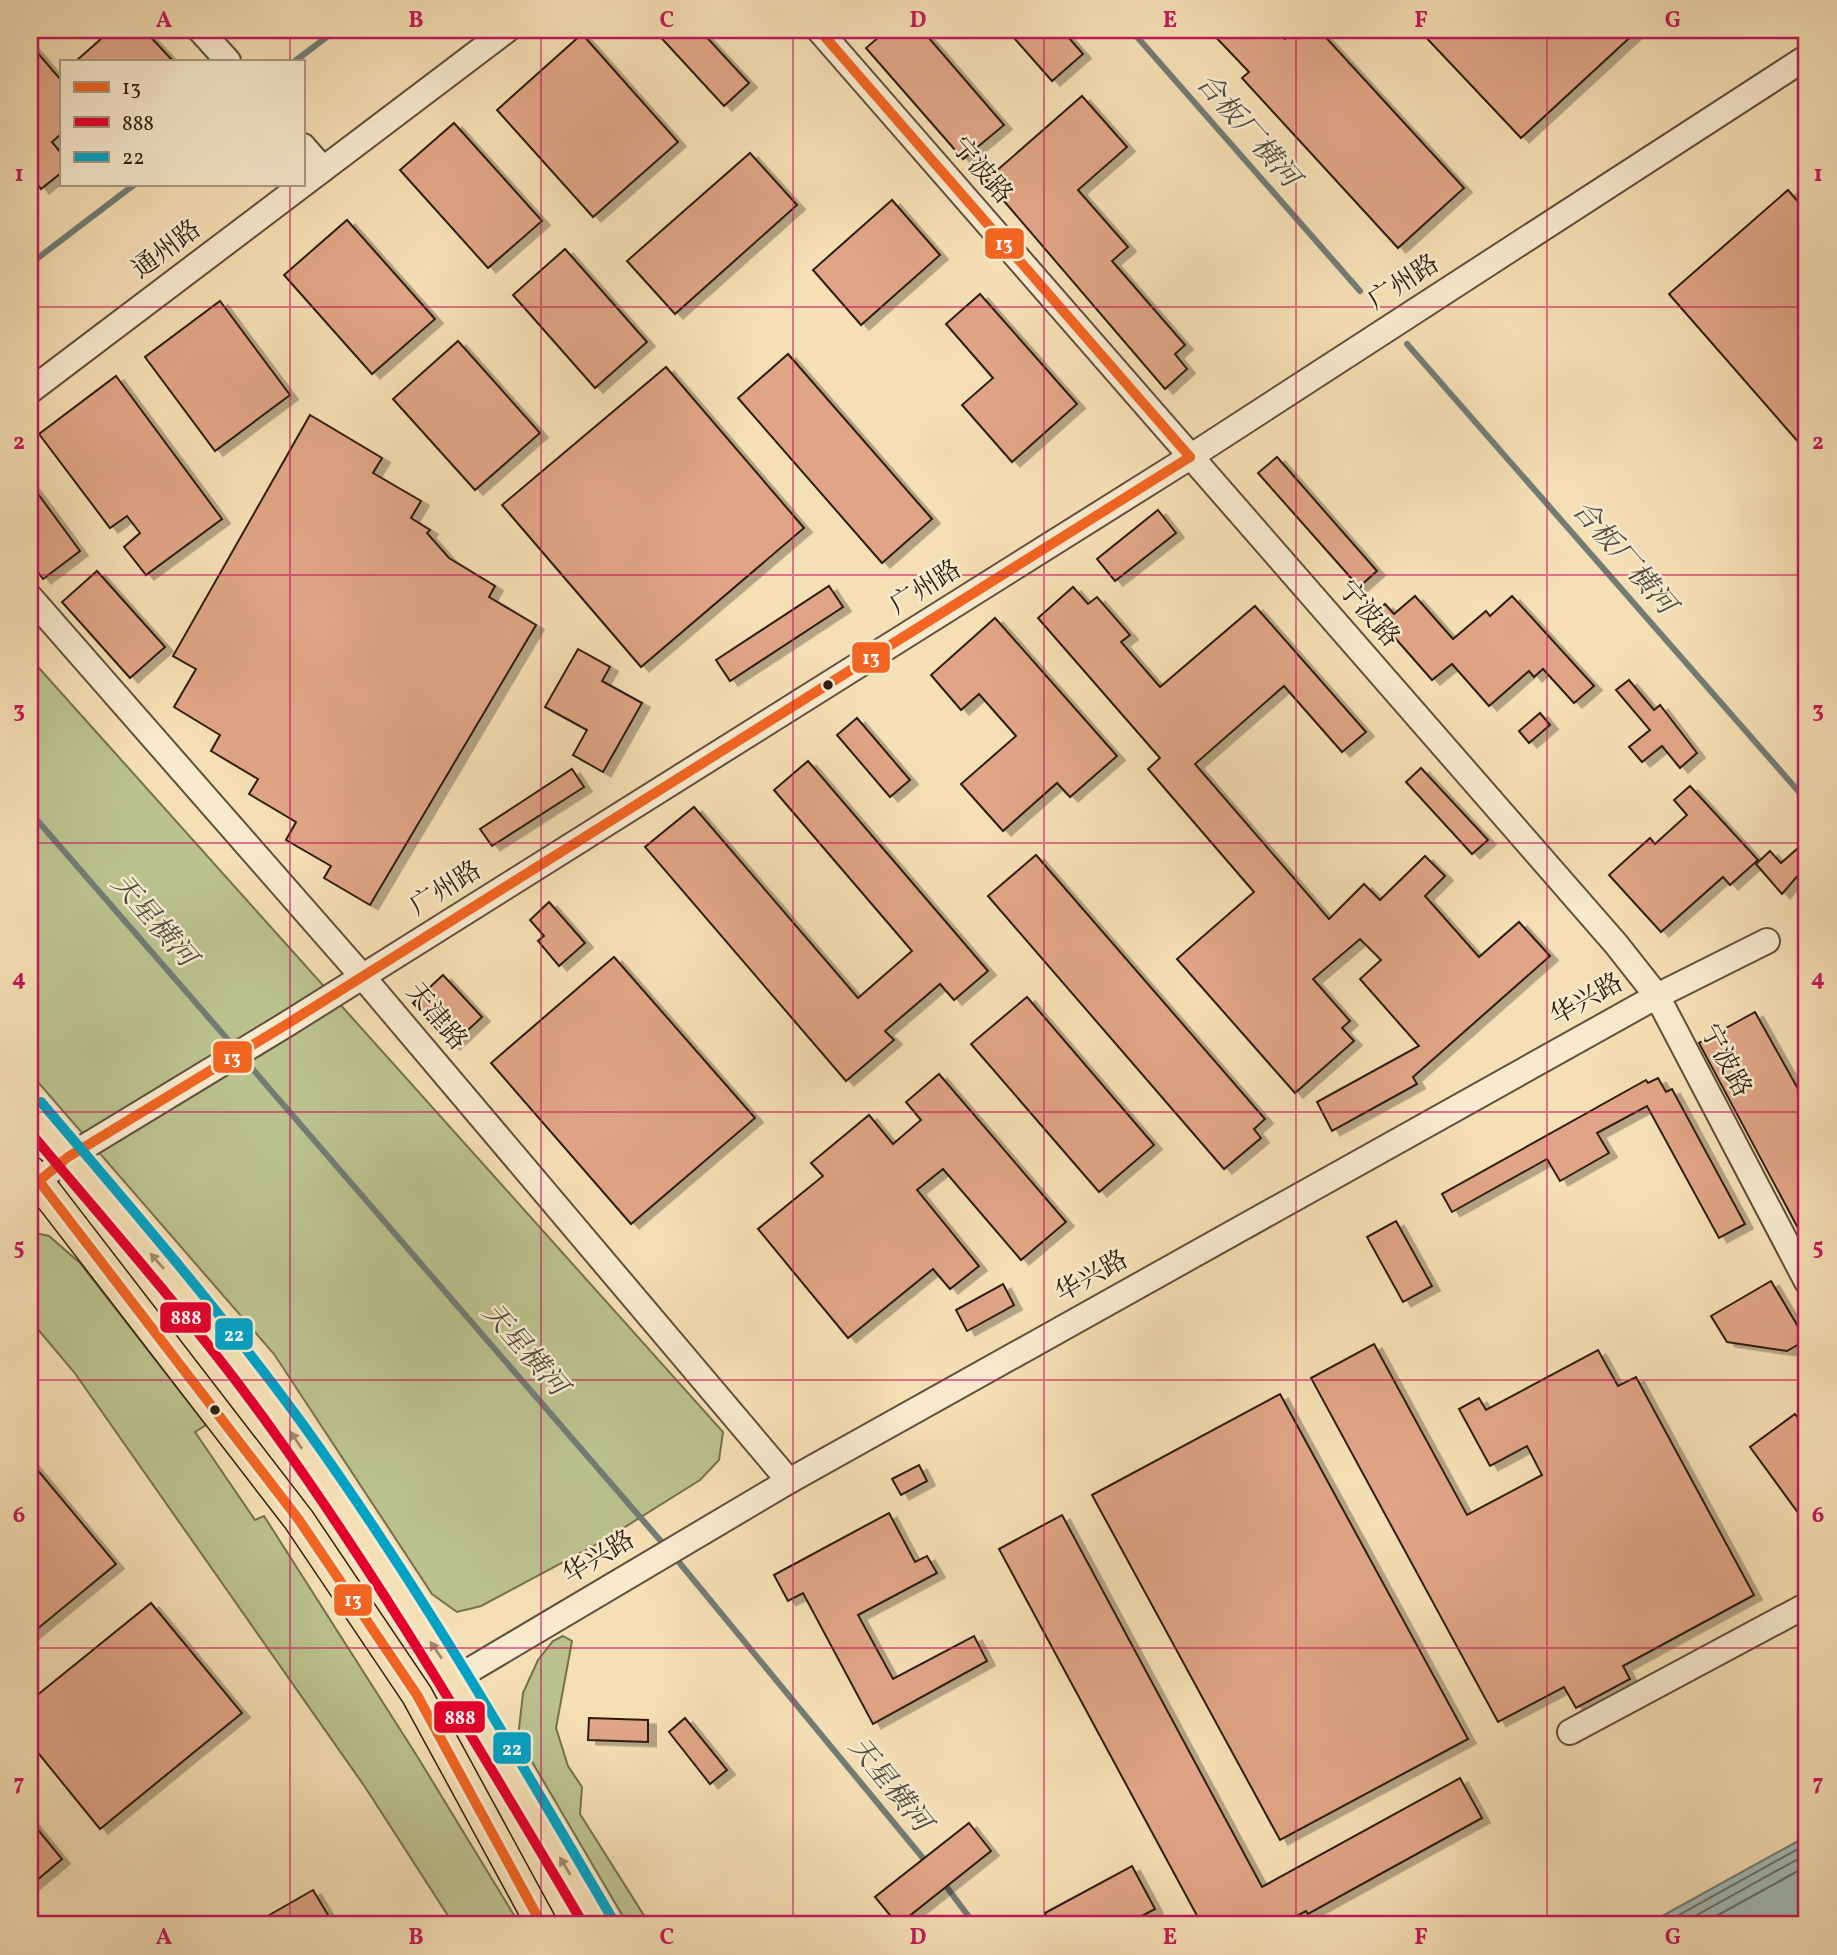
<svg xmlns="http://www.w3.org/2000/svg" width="1837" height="1955" font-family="Vollkorn,'Noto Serif SC',serif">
	<defs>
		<filter id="shadow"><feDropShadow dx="8" dy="4.5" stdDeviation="0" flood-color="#0004"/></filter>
	</defs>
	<rect width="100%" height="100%" fill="#f5dfb4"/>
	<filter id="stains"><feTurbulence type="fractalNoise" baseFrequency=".00286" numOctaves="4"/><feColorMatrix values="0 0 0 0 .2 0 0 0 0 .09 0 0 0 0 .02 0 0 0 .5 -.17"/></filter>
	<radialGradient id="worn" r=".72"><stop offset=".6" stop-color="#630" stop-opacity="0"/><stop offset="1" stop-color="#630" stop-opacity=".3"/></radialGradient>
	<g fill="#bbc28e" stroke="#747050" stroke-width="2">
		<path d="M30 658 723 1432 719 1460 700 1480 601 1542 481 1606 457 1612 432 1594 274 1354 30 1073Z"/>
		<path d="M30 1232 49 1236 80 1263 206 1425 195 1432 255 1520 264 1516 417 1756 520 1925H454L365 1787 74 1372 30 1320Z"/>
		<path d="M563 1636 572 1641 556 1728 568 1766 582 1787 580 1814 650 1925H628L518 1738 523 1693 538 1660 553 1641Z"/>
	</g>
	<path fill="#a0bab7" stroke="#727c75" stroke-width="2" d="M1807 1836V1925H1646Z"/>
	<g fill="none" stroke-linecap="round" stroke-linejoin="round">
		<g stroke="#676c64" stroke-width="2">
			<path d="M1661 1925 1807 1844"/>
			<path d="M1679 1925 1807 1854"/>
			<path d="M1700 1925 1807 1866"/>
		</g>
		<g stroke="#727c75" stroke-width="6">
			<path d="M1131 30 1360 291"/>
			<path d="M295 61 336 30"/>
			<path d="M30 264 135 184"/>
			<path d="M1407 344 1807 801"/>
			<path d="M30 812 236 1049"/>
			<path d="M243 1058 666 1547"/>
			<path d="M673 1555 927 1863"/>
			<path d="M943 1882 975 1925"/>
		</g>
	</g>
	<g fill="#e0a586" stroke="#2e1f11" stroke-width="2" filter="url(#shadow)">
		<path d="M111 30H144L173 61H76Z"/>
		<path d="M654 30H700L749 83 724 106Z"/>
		<path d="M887 30H922L1004 125 963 159 866 48Z"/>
		<path d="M1007 30H1062L1083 54 1052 81Z"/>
		<path d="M1209 30H1276L1285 39 1295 30H1319L1464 188 1398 248 1242 78 1249 72Z"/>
		<path d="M1419 30H1638L1521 138Z"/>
		<path d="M582 34 678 142 593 217 497 110Z"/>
		<path d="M30 44 61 80V134L52 142 61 153V173L41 189 30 174Z"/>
		<path d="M1082 96 1127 147 1078 190 1128 247 1112 261 1185 345 1175 354 1187 369 1165 389 986 180Z"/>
		<path d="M454 123 542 221 488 268 400 170Z"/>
		<path d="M750 153 797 205 675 314 627 261Z"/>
		<path d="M1788 190 1807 212V452L1669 294Z"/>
		<path d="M892 200 940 255 861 325 813 270Z"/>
		<path d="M347 220 435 319 372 374 284 275Z"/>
		<path d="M565 249 647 342 595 388 513 295Z"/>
		<path d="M980 294 1077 404 1012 462 962 405 993 378 946 324Z"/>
		<path d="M220 301 290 395 215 451 145 357Z"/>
		<path d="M458 341 540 433 475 490 393 399Z"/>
		<path d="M788 354 932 519 882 563 738 398Z"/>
		<path d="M666 367 804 528 641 667 502 505Z"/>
		<path d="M116 376 222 519 146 575 124 547 140 533 127 516 110 528 39 434Z"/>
		<path d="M310 415 382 458 373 473 421 501 411 518 430 530 427 533 449 558 495 586 489 597 536 625 370 905 324 878 331 866 286 840 296 822 249 794 258 779 211 751 220 735 174 707 196 669 173 656Z"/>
		<path d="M1277 457 1377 571 1359 587 1258 473Z"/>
		<path d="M30 483 80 551 43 579 30 561Z"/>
		<path d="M1158 510 1176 533 1115 581 1097 559Z"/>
		<path d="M97 571 165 647 130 678 62 602Z"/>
		<path d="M829 586 843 607 730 681 716 660Z"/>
		<path d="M1073 587 1088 604 1097 597 1130 635 1121 642 1160 687 1255 606 1366 732 1342 752 1284 686 1195 764 1329 919 1364 884 1380 900 1425 856 1445 876 1425 896 1479 957 1519 922 1550 956 1413 1077 1417 1084 1332 1131 1317 1102 1419 1046 1360 979 1381 960 1360 939 1313 979 1350 1021 1342 1028 1354 1041 1295 1093 1177 959 1254 892 1148 769 1160 758 1038 618Z"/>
		<path d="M1415 596 1453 639 1486 611 1490 616 1512 596 1594 686 1574 703 1543 669 1534 677 1529 671 1489 706 1452 664 1432 680 1374 614 1385 604 1394 614Z"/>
		<path d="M995 618 1117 756 1070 797 1057 783 1003 831 961 784 1016 736 979 694 961 710 931 675Z"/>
		<path d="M578 649 610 667 602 681 642 703 603 772 573 755 587 730 545 707Z"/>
		<path d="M1629 680 1654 710 1660 705 1697 753 1680 768 1662 746 1642 762 1629 747 1650 730 1616 690Z"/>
		<path d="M1540 713 1550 725 1529 743 1519 731Z"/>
		<path d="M857 718 910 780 890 797 837 735Z"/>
		<path d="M808 761 988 971 954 1000 940 984 885 1031 894 1040 846 1081 645 847 694 807 858 998 912 951 774 790Z"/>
		<path d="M1421 768 1488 840 1472 854 1406 782Z"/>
		<path d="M572 769 584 787 492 846 480 829Z"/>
		<path d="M1690 786 1758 860 1730 885 1723 877 1661 932 1609 875 1650 838 1655 844 1687 815 1674 800Z"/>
		<path d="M1807 840V865L1782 894 1756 864 1770 851 1781 863Z"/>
		<path d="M1036 855 1265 1119 1254 1129 1261 1138 1224 1169 988 896Z"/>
		<path d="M549 902 585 943 559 966 538 941 544 936 530 920Z"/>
		<path d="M614 957 755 1118 631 1224 491 1063Z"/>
		<path d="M443 975 482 1017 452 1045 413 1003Z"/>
		<path d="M1027 997 1154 1145 1099 1192 971 1044Z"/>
		<path d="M1755 1012 1807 1105V1245L1699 1043Z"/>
		<path d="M939 1074 1066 1222 1021 1260 943 1169 917 1190 979 1266 950 1289 933 1269 848 1338 758 1229 823 1176 811 1163 869 1115 893 1144 921 1120 906 1102Z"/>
		<path d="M1658 1078 1666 1092 1672 1089 1745 1224 1719 1238 1647 1106 1597 1133 1609 1153 1560 1181 1547 1159 1452 1212 1442 1194 1646 1080 1648 1083Z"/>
		<path d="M1396 1221 1432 1286 1403 1302 1367 1237Z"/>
		<path d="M1771 1281 1806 1340 1787 1351 1727 1342 1711 1316Z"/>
		<path d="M1003 1284 1014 1305 967 1331 956 1310Z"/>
		<path d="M1374 1344 1467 1515 1542 1475 1527 1446 1490 1466 1459 1409 1479 1398 1486 1410 1598 1350 1618 1386 1636 1377 1754 1595 1623 1666 1630 1679 1576 1708 1564 1687 1498 1722 1311 1378Z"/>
		<path d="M1280 1394 1468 1739 1280 1840 1092 1495Z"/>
		<path d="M1795 1414 1807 1430V1525L1750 1447Z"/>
		<path d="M30 1461 116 1564 30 1635Z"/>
		<path d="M919 1465 927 1481 901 1495 892 1479Z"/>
		<path d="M889 1513 915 1562 927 1556 937 1573 858 1615 893 1679 974 1636 987 1661 873 1724 803 1593 788 1601 774 1575Z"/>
		<path d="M1062 1515 1262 1887 1460 1778 1482 1818 1308 1914 1306 1911 1279 1925H1202L999 1549Z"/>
		<path d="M151 1603 242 1713 100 1829 30 1743V1701Z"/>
		<path d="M589 1718 648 1720V1742L588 1740Z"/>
		<path d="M685 1718 727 1770 710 1784 669 1732Z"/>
		<path d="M30 1820 62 1859 30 1886Z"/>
		<path d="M969 1823 991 1851 898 1925 875 1897Z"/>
		<path d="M1132 1866 1155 1909 1125 1925H1052L1045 1913Z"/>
		<path d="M313 1890 334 1925H252Z"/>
	</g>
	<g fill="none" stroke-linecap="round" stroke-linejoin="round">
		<defs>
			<g id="minor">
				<path d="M200 30 228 61"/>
				<path d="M819 30 1616 944 1657 996 1807 1282"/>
				<path d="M303 146 323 169"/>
				<path d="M30 391 507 30"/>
				<path d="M30 597 362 976 789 1481"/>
				<path d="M30 1187 68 1157 287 1024 1190 457 1807 57"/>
				<path d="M455 1679 789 1481 1657 996 1767 941"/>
				<path d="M1570 1732 1807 1605"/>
			</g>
			<g id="major">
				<path d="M30 1111C120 1218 213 1322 294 1436 405 1593 502 1759 600 1925"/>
				<path d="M30 1171 299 1520 417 1695 542 1925"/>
			</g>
		</defs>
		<use href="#minor" stroke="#604f3a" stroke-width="28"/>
		<use href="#major" stroke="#2e1f11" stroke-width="33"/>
		<use href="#minor" stroke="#f8eace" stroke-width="24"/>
		<use href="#major" stroke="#f5dfb4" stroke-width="30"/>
		<defs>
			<g id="bus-1">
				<path d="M819 30 1190 457"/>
				<path d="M542 1925 417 1695 299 1520 39 1181 68 1157 287 1024 1190 457"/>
			</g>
			<path id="bus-2" d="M30 1132C116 1235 206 1335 283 1445 392 1599 488 1763 584 1925"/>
			<path id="bus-3" d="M41 1102C131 1208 222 1313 304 1426 417 1583 514 1751 612 1918"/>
		</defs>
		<use href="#bus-1" stroke="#f8eace" stroke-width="16"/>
		<use href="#bus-2" stroke="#f8eace" stroke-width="16"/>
		<use href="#bus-3" stroke="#f8eace" stroke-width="16"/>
		<use href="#bus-1" stroke="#f26522" stroke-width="10"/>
		<use href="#bus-2" stroke="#e4002b" stroke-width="10"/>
		<use href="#bus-3" stroke="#02a2c5" stroke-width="10"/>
	</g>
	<defs><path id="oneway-solid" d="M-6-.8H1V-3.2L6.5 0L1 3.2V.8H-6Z" transform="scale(1.75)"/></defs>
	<g fill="#9b896b">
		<use href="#oneway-solid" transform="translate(157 1261) rotate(-131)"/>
		<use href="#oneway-solid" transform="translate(296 1440) rotate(-124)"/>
		<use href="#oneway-solid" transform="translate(436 1650) rotate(-124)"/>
		<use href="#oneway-solid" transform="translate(565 1866) rotate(-121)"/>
	</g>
	<path fill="none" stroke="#c2185b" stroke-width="2" stroke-opacity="0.55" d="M290 30V61M541 30V1925M793 30V1925M1044 30V1925M1296 30V1925M1547 30V1925M290 184V1925M30 307H1807M30 575H1807M30 843H1807M30 1112H1807M30 1380H1807M30 1648H1807"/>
	<g fill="#2e1f11" stroke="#f8eace" stroke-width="2.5">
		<circle cx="828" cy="685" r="6"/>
		<circle cx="215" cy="1410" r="6"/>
	</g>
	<g text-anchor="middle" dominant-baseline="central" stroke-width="5" stroke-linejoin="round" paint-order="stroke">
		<g font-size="26" fill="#2e1f11" stroke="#f8eace">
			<text transform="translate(981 171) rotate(49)">宁波路</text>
			<text transform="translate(167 250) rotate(-37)">通州路</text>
			<text transform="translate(1404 283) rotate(-33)">广州路</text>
			<text transform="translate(926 588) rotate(-32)">广州路</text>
			<text transform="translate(1368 614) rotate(49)">宁波路</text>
			<text transform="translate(446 889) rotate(-32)">广州路</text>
			<text transform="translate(1587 1000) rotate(-29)">华兴路</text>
			<text transform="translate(436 1017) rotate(50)">天津路</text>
			<text transform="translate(1725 1061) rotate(62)">宁波路</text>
			<text transform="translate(1092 1277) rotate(-29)">华兴路</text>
			<text transform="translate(599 1558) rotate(-31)">华兴路</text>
		</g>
		<g font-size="28" font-style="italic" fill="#504e43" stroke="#f8eace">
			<text transform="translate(1247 131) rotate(49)">合板厂横河</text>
			<text transform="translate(1623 558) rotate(49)">合板厂横河</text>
			<text transform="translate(153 921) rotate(49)">天星横河</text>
			<text transform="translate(524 1350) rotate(49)">天星横河</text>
			<text transform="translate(889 1785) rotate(51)">天星横河</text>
		</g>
	</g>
	<g stroke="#f8eace" stroke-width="2.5">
		<rect x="984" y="227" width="41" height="33" rx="7" fill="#f26522"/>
		<rect x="851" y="641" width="40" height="33" rx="7" fill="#f26522"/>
		<rect x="212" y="1040" width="41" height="34" rx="7" fill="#f26522"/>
		<rect x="159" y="1301" width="53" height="33" rx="7" fill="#e4002b"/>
		<rect x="214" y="1317" width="40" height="34" rx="7" fill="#02a2c5"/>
		<rect x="333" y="1583" width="40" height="34" rx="7" fill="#f26522"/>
		<rect x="433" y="1700" width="53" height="34" rx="7" fill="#e4002b"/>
		<rect x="492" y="1731" width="40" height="34" rx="7" fill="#02a2c5"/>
	</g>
	<g font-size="19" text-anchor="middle" font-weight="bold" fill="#fff">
		<text x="1004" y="250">13</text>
		<text x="871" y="664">13</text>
		<text x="232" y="1064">13</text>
		<text x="186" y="1324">888</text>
		<text x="234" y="1341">22</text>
		<text x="353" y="1606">13</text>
		<text x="460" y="1724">888</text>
		<text x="512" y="1755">22</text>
	</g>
	<rect width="1837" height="1955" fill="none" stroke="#f5dfb4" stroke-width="77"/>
	<rect x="60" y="60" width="245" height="126" fill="#f8eace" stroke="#a79982" stroke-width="2"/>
	<rect x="74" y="82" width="35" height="10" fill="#f26522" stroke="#a79982" stroke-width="2"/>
	<text x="122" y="94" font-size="21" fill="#2e1f11">13</text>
	<rect x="74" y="117" width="35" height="10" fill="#e4002b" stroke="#a79982" stroke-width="2"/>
	<text x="122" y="130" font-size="21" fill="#2e1f11">888</text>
	<rect x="74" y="152" width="35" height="10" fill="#02a2c5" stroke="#a79982" stroke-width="2"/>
	<text x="122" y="164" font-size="21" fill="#2e1f11">22</text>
	<rect x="38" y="38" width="1760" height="1878" fill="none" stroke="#c2185b" stroke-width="2.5"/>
	<g font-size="23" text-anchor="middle" font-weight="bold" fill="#c2185b">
		<text x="164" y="27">A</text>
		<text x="416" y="27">B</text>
		<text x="667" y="27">C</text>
		<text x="918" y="27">D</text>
		<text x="1170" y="27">E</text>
		<text x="1421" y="27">F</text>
		<text x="1673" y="27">G</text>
		<text x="19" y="181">1</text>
		<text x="1818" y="181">1</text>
		<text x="19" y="449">2</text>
		<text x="1818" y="449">2</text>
		<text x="19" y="717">3</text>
		<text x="1818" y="717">3</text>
		<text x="19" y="985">4</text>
		<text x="1818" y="985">4</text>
		<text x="19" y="1254">5</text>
		<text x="1818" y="1254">5</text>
		<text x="19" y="1522">6</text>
		<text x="1818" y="1522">6</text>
		<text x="19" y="1790">7</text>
		<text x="1818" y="1790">7</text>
		<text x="164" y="1944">A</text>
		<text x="416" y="1944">B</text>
		<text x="667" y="1944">C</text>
		<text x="918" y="1944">D</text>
		<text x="1170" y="1944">E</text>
		<text x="1421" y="1944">F</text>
		<text x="1673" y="1944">G</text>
	</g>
	<rect width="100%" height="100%" filter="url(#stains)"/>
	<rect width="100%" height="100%" fill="url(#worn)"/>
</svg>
